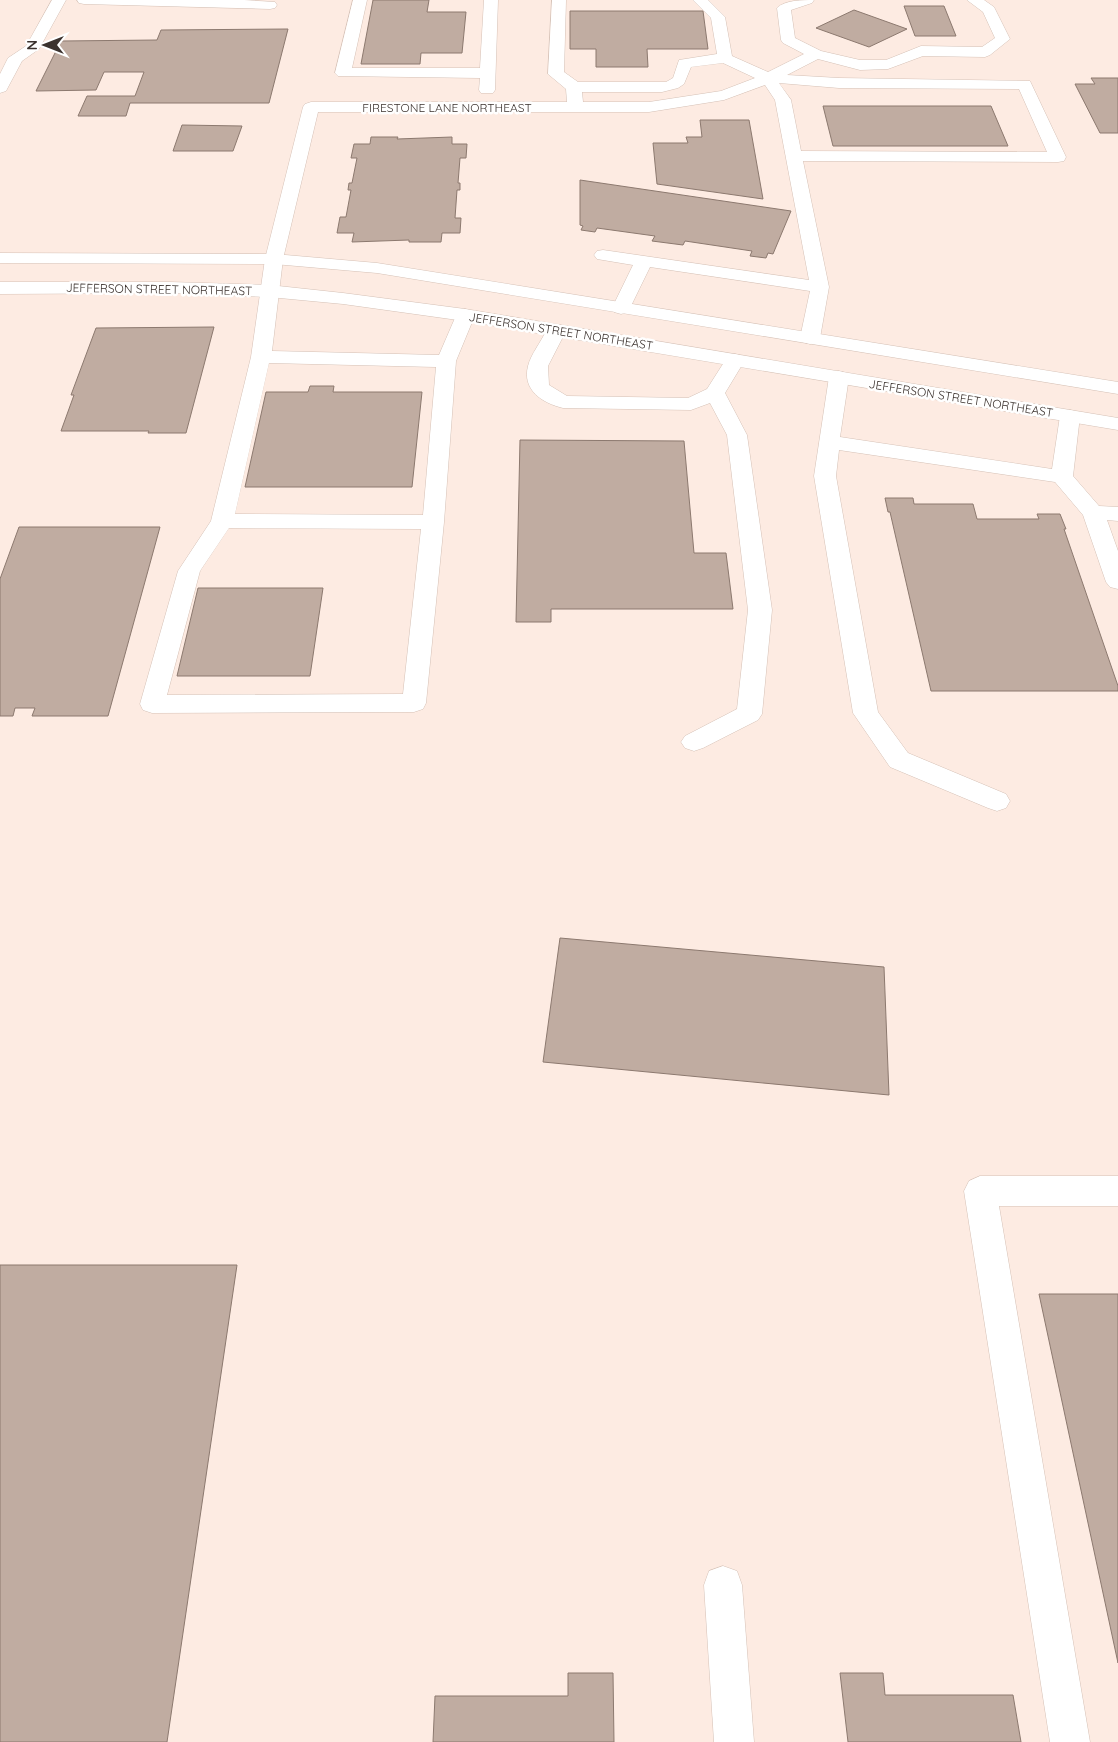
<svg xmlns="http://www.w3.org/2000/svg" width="1118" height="1742" font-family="Quicksand,sans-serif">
	<rect width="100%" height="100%" fill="#fdebe2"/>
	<g fill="#c0aca1" stroke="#8c796f">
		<path d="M373 0H429L427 12H466L462 53H421L420 64H361Z"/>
		<path d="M904 6H944L956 36H915Z"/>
		<path d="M854 10 907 29 869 47 816 28Z"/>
		<path d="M570 11H703L708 49H647L648 67H596V49H570Z"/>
		<path d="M288 29 269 103H130L126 116H78L87 96H135L144 72H104L96 90 36 91 61 41 157 40 161 30Z"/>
		<path d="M1091 78H1118V133H1100L1075 84H1095Z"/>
		<path d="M823 106H991L1008 146H833Z"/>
		<path d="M700 120H749L763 199 657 184 653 143H688L686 137H702Z"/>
		<path d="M182 125 242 126 233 151H173Z"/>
		<path d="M371 137H398L397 139 452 137V144H467L466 158H460L458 183H460V190H457L455 218H461L460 233H442L441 242H409V240L352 242 354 233H337L340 217H346L351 190H348L349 183H352L357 158H351L354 144H370Z"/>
		<path d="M580 180 791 211 773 254 768 253 766 258 750 256 752 251 685 241 683 245 652 241 655 236 597 228 595 232 581 230 583 226 580 225Z"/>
		<path d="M214 327 186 433H148L149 431H61L74 395H71L96 328Z"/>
		<path d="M310 386H334L333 392H422L412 487H245L266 392H308Z"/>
		<path d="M520 440 684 441 694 553H726L733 609H551V622H516Z"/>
		<path d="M885 498H913L914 504H973L977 519H1039L1037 514H1060L1066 529H1064L1118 686V691H931L890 512H888Z"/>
		<path d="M19 527H160L108 716H32L35 708H15L13 716H0V579Z"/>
		<path d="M198 588H323L310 676H177Z"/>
		<path d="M560 938 884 967 889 1095 543 1062Z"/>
		<path d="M0 1265H237L167 1742H0Z"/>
		<path d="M1039 1294H1118V1663Z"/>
		<path d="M568 1673H613L614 1742H433L435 1696H568Z"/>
		<path d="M840 1673H883L885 1695H1013L1021 1742H848Z"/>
	</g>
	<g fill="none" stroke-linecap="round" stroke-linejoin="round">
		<defs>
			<g id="minor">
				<path d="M52 0H66L39 49 22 61 6 91 0 93V74L8 58 26 46Z"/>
				<path d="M77 0H244L275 2 277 5 275 8 270 9 84 4 79 3Z"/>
				<path d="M353 0H367L352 68H480L484 0H498L495 90 493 93H481L479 90 480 78 338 76 335 73Z"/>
				<path d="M552 0H566L564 72 578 82H666L673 78 679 60 717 54 711 18 693 0H708L725 17 732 56 768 72 804 54 783 43 781 40 777 8C785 0 802 0 814 0L812 3 791 10 795 38 821 51 860 60H886L921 46 982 47 995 38 983 12 967 0H984L994 7 1010 39 990 55 985 57 923 56 888 69 860 70 818 59 787 75 839 78 1030 81 1066 157 1064 161 1058 162 803 161 829 287 820 338 817 342 810 344 803 342 800 338 810 291 650 267 630 308 628 312 621 314 614 312 612 308 633 265 597 259 594 255 597 251 603 250 809 280 775 100 765 85 724 100 649 112H318L283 259 272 351 439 355 458 311 465 309 472 311 475 315 456 361 444 522 426 703 423 709 414 712 152 713 143 710 140 704 178 571 211 521 251 357 265 259 303 107 305 104 311 102H567L566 89 548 74ZM723 63 755 78 721 91 649 102H583L582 92H662L678 88 684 84 691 67ZM779 83 839 88 1019 89 1047 152 801 151 791 100ZM269 363 436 367 423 515 235 514ZM229 528 421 529 403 694 167 695 200 571Z"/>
				<path d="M556 325 563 327 566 331 548 366 549 385 567 396 688 398 707 389 728 356 735 354 742 356 745 360 725 393 747 435 772 610 762 714 758 720 703 748 694 751 685 748 681 742 685 736 737 709 748 610 727 435 710 403 691 410 563 408C542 403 522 390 528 366 531 354 541 342 546 331L549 327Z"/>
				<path d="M839 371 846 373 849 377 840 437 1052 469 1060 416 1063 412 1070 410 1077 412 1080 416 1073 476 1099 506 1118 507V521L1107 520 1118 551V589L1110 587 1106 582 1083 515 1055 482 839 450 836 476 878 712 908 753 1006 794 1010 801 1006 808 997 811 988 808 890 767 853 713 814 476 829 377 832 373Z"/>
				<path d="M980 1176H1118V1206H999L1090 1742H1050L964 1191 969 1181Z"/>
				<path d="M723 1566 737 1571 742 1585 754 1742H714L704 1585 709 1571Z"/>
			</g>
			<g id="major">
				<path d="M0 253 274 254 377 263 1118 382V394L377 273 274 264 0 263Z"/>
				<path d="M0 282H169L269 285 343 293 465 309 1118 418V430L465 321 343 304 269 297 169 293 0 294Z"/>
			</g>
		</defs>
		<use href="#minor" stroke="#d5c1b6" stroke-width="1"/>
		<use href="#major" stroke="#d5c1b6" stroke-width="1"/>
		<use href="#minor" fill="#fff" fill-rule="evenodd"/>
		<use href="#major" fill="#fff" fill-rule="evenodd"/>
	</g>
	<g text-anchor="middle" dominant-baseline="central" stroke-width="5" stroke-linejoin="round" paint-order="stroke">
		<g font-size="12" fill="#3b322e" stroke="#fff">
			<text x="447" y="107">FIRESTONE LANE NORTHEAST</text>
			<text transform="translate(159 289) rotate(1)">JEFFERSON STREET NORTHEAST</text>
			<text transform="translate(561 331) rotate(9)">JEFFERSON STREET NORTHEAST</text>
			<text transform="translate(961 398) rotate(9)">JEFFERSON STREET NORTHEAST</text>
		</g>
	</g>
	<g transform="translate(45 45) rotate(270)" stroke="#ffffff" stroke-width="4" paint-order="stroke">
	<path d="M0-4L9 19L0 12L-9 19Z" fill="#3b322e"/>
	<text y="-8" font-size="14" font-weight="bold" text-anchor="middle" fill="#3b322e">N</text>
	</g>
</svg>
